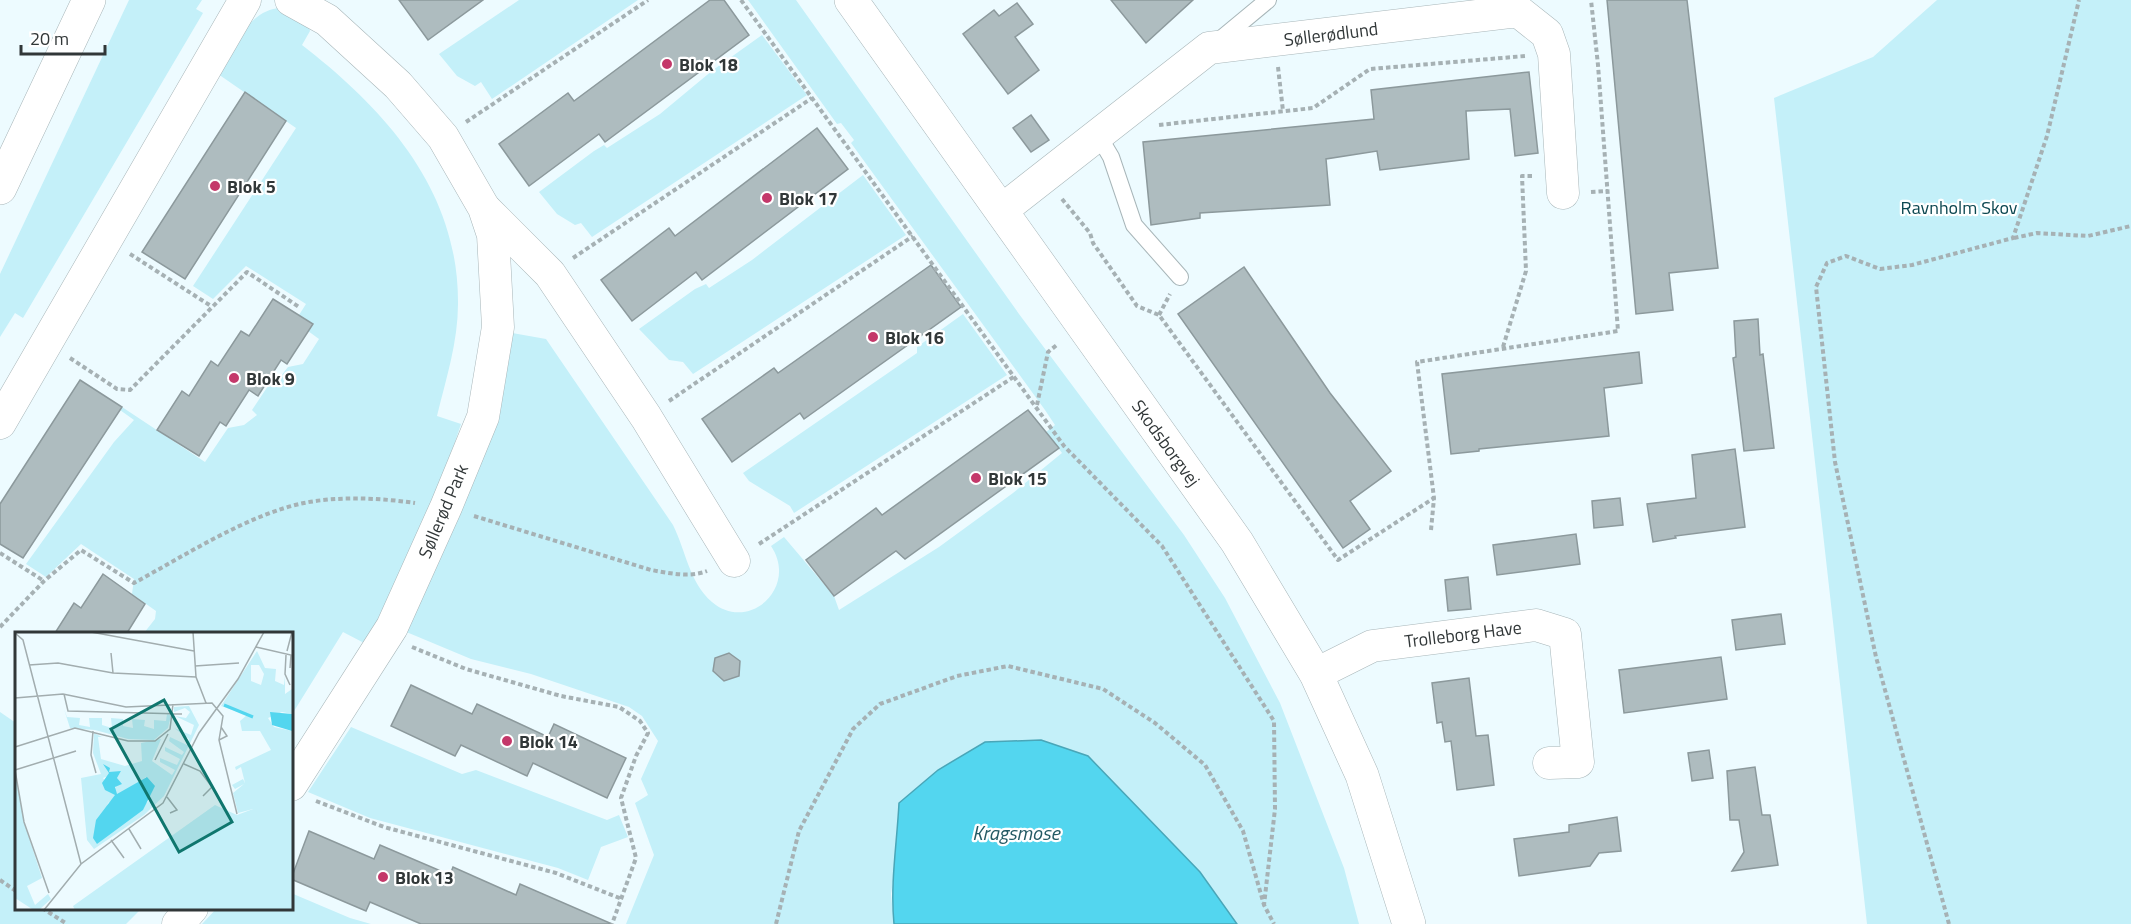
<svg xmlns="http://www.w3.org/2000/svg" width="2131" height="924" font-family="'Titillium Web',sans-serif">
	<rect width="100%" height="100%" fill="#edfbff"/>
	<g fill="#c4f0f9">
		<path d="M129 0H202L196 9 203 13 23 318 15 313 0 337V274Z"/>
		<path d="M519 0H638L492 99 481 82 475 86 457 76 439 54Z"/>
		<path d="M748 0H796L1019 314 1184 535 1225 598 1280 703 1344 868 1359 924H1237L1200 872 1088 756 897 855 891 894 894 924H626L654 855 635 803 648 795 641 779 658 741 642 716 629 707 531 674 471 659 404 631 506 332 546 339 673 525C686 551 689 582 712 602 748 633 799 588 771 546L784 537 834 596 839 610 939 547 1013 493 1062 453 1046 432 1055 425 1045 410 851 143 854 140 841 123 837 124Z"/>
		<path d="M1937 0H2131V924H1867L1774 98 1873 57Z"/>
		<path d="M281 8 308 23 310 31 302 45C386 110 459 191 458 304 458 342 446 379 437 416L461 424C436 501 402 572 366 644L343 632 291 716V633H144L155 619 156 611 132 594 134 579 81 544 46 577 26 564 114 442 134 420 120 410 122 407 205 462 228 428 244 425 257 415 252 410 272 380 277 381 288 367 303 364 319 339 308 331 299 315 306 304 246 266 213 299 193 286 296 128 218 74C234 49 248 9 281 8Z"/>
		<path d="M762 35 807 95 592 237 581 223 575 225 557 214 539 192 594 151 604 145 607 148 660 114 713 70Z"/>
		<path d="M863 175 906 235 693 374 683 362 669 360 639 329 695 289 706 284 709 288 752 260Z"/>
		<path d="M963 314 1007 375 794 513 790 506 749 481 743 473 917 353V347Z"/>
		<path d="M0 712 16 723V908H142L126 924H0Z"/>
		<path d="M351 727 462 774 476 770 607 820 619 815 628 837 601 847 588 880 558 868 370 818 308 792Z"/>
		<path d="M291 893 350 918 371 924H202L217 908H291Z"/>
	</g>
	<path fill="#53d6ef" stroke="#49a6b8" stroke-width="1.5" d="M1041 740 1088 756 1200 872 1237 924H894C890 884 897 843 899 803L938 770 985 742Z"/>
	<g fill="#aebcbf" stroke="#8c999c" stroke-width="1.5">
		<path d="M399 0H483L428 40Z"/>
		<path d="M710 0H724L749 35 605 142 599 134 529 186 499 144 568 93 574 101Z"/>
		<path d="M1111 0H1193L1146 43Z"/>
		<path d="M1607 0H1687L1718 268 1669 273 1673 310 1636 314Z"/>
		<path d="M1017 3 1033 24 1015 37 1039 70 1008 94 963 34 994 10 999 16Z"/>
		<path d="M1529 72 1538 153 1515 156 1510 109 1466 111 1469 159 1380 170 1377 151 1326 159 1330 205 1200 213V218L1151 225 1143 142 1374 119 1371 90Z"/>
		<path d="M245 92 286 121 185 279 142 252Z"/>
		<path d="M1031 115 1049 140 1031 152 1013 128Z"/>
		<path d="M817 128 848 169 702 280 696 272 632 321 601 280 669 228 675 236Z"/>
		<path d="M931 265 961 307 804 419 800 413 732 462 702 419 774 368 778 373Z"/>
		<path d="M1244 267 1330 393 1391 471 1350 501 1370 529 1343 548 1178 314Z"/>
		<path d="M273 299 313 324 287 364 281 360 258 396 249 390 226 426 220 422 199 456 157 430 182 391 189 396 211 361 218 366 241 331 249 336Z"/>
		<path d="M1758 319 1760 355 1763 354 1774 448 1744 451 1733 358 1736 357 1734 321Z"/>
		<path d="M1639 352 1642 383 1604 388 1609 436 1479 449V451L1451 454 1442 374Z"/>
		<path d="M80 380 122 407 23 558 0 544V504Z"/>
		<path d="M1028 410 1059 448 905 559 896 551 834 596 806 560 876 508 882 515Z"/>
		<path d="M1735 449 1745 527 1675 536 1676 538 1653 542 1647 504 1696 498 1692 455Z"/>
		<path d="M1620 498 1623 525 1594 528 1592 501Z"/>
		<path d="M1576 534 1580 564 1497 575 1493 545Z"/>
		<path d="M103 574 145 604 127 633H55L74 603 81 608Z"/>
		<path d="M1468 577 1471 609 1448 611 1445 580Z"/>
		<path d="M1781 614 1785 644 1736 650 1732 620Z"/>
		<path d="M729 653 740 661 739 676 724 681 713 671 715 658Z"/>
		<path d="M1721 657 1727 699 1624 713 1619 670Z"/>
		<path d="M1469 678 1476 736 1488 735 1494 785 1457 790 1451 741 1445 742 1442 722 1437 723 1432 683Z"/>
		<path d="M411 685 472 714 477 704 548 737 554 724 626 758 607 798 533 763 527 776 461 745 455 756 391 726Z"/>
		<path d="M1709 750 1713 778 1692 781 1688 753Z"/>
		<path d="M1755 767 1762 815H1770L1778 865 1732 871 1744 852 1739 820H1730L1727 771Z"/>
		<path d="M1617 817 1621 851 1599 853 1590 866 1519 876 1514 839 1569 832V825Z"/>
		<path d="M309 831 374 859 380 845 450 875 453 867 516 895 520 884 612 924H421L370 902 366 911 291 879Z"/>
	</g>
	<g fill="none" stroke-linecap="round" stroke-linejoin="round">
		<defs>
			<g id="lane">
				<path d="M1215 44 1268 0"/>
				<path d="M1098 135 1111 157 1134 225 1180 277"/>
			</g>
			<g id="street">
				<path d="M291 0 327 20 398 85 443 137 484 208 493 235 498 327 483 417 446 507 392 627 291 785"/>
				<path d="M485 209 550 274 646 417 734 561"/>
				<path d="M1002 210 1209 48 1518 11 1547 34 1554 54 1563 193"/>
				<path d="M0 423 245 0"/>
				<path d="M1316 674 1372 646 1536 625 1565 634 1578 762 1549 763"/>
				<path d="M178 924 192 908"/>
			</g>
			<g id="secondary">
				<path d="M851 0 1237 542 1316 674 1362 775 1409 924"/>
				<path d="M0 188 89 0"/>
			</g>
		</defs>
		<use href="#lane" stroke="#a8b6b9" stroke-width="18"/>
		<use href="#street" stroke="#a8b6b9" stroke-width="33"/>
		<use href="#secondary" stroke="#a8b6b9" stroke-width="34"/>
		<g stroke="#a6b1b4" stroke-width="4" stroke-dasharray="4.5 3" stroke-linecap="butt">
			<path d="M741 0 1064 446 1162 546 1274 721 1275 809 1264 905"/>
			<path d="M1278 67 1283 111"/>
			<path d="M466 122 648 0"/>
			<path d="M1159 125 1313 108 1370 69 1525 56"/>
			<path d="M1591 192 1608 191"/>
			<path d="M1062 199 1090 233 1093 243 1137 306 1159 315 1338 560 1434 498"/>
			<path d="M2014 238 2037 233 2088 236 2131 226"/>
			<path d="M130 254 211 306"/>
			<path d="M573 258 812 98"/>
			<path d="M1159 315 1170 294"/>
			<path d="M1503 347 1526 271 1522 176H1532"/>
			<path d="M70 358 117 389 130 390 247 272 299 307"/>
			<path d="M669 401 913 236"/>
			<path d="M1037 405 1048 352 1058 344"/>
			<path d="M474 516 651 570C669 573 689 578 707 571"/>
			<path d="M1431 530 1434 498 1417 362 1618 331 1598 65 1591 0"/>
			<path d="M759 544 1015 376"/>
			<path d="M0 553 44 581"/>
			<path d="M0 627 44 581 81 550 134 583C184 556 249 514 304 503 338 496 381 498 415 503"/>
			<path d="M412 647 466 669 561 696 619 707 640 721 648 733 636 756 621 798 636 858 612 924"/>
			<path d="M316 801 384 827 556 873 622 899"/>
			<path d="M0 880 16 891"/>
			<path d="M42 908 67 924"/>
			<path d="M776 924 799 831 853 729 880 704 957 676 1008 666 1103 689 1155 723 1205 765 1243 831 1264 905 1274 924"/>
			<path d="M1949 924 1876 657 1835 462 1816 287 1827 263 1846 256 1880 269 1912 265 2013 238 2047 136 2079 0"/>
		</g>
		<use href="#lane" stroke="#fff" stroke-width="16"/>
		<use href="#street" stroke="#fff" stroke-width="32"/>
		<use href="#secondary" stroke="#fff" stroke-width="33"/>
	</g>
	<g fill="#c4386a" stroke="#fff" stroke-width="2">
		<circle cx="667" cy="64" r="6"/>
		<circle cx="215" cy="186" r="6"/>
		<circle cx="767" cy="198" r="6"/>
		<circle cx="873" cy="337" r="6"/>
		<circle cx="234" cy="378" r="6"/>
		<circle cx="976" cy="478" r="6"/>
		<circle cx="507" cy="741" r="6"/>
		<circle cx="383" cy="877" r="6"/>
	</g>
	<g text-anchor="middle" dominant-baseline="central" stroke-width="4.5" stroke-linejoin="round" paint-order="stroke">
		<g font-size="18" fill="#313738" stroke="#fff">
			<text transform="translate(1331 34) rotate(-7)">Søllerødlund</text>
			<text transform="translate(1166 443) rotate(54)">Skodsborgvej</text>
			<text transform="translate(443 511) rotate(-67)">Søllerød Park</text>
			<text transform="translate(1463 634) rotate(-7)">Trolleborg Have</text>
		</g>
		<g font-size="18" font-weight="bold" fill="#313738" stroke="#fff" text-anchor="start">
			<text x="679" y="64">Blok 18</text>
			<text x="227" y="186">Blok 5</text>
			<text x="779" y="198">Blok 17</text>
			<text x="885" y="337">Blok 16</text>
			<text x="246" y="378">Blok 9</text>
			<text x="988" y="478">Blok 15</text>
			<text x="519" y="741">Blok 14</text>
			<text x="395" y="877">Blok 13</text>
		</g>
		<g font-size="18" fill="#0c4751" stroke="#fff">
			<text x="1959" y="207">Ravnholm Skov</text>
		</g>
		<g font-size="20" font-style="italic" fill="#245a64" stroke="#fff">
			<text x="1016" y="832">Kragsmose</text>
		</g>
	</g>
	<g transform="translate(15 632)">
		<rect width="278" height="278" fill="#edfbff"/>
		<path d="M242 19 250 36 261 37 260 49 269 53 270 44V62L277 57V82L267 80 253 86 259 95 277 99V277L60 278 58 274 200 173 222 183 238 177 223 181 218 161 229 152 220 157 217 153 228 147 230 151 226 135 221 138 220 135 256 118 245 99H227L225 89 232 83 206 74ZM236 33H244L249 42 246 53 236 49ZM174 74 184 93 149 164 129 183 79 217 72 208 66 146 86 142 78 121 79 101 87 105H83L86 127 110 134 127 129 126 111 146 107 137 129 157 143 160 138 145 130V126L162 133 165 127 150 119V115L167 123 169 120 154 109 155 105 172 113 174 107 159 96 176 103 179 93 160 84 171 86 175 80 170 76 159 80V75ZM106 139 102 146 105 152H102L99 160 88 146ZM131 145 135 168 82 212 93 171ZM49 77 52 85 65 86 64 93 75 95 74 86H87V93L97 96 96 86 108 87V94L118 96 117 87 130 88 129 94 139 97V88L151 89 152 82 156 83 153 96 139 108 113 107 80 98 55 96ZM0 139 9 190 27 246 12 254 20 273 33 262 36 267 25 277H17L0 266Z" fill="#c4f0f9" fill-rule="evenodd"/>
		<path d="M255 80 277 82V99L257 93ZM88 132 95 136 94 140 106 139 102 146 107 152 100 155 102 162 132 145 140 154 128 178 82 212 78 206 81 188 100 163 90 158 87 151 94 141Z" fill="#53d6ef"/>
		<path fill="none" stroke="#53d6ef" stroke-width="3" d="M209 73 238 85"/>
		<path fill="none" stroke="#a2adaf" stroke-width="1.5" d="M76 0 179 19M178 0 181 45 191 71M0 1 8 8 66 232M241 15 276 23 275 36M272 19 277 0M96 21 98 41M271 23 270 42 275 53M14 33 43 31 98 41 181 45M180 34 224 31M49 62 53 79 167 82M0 66 48 62 111 75 197 71 208 84 204 108 222 182M78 99 76 123 81 141M204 108 212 104 206 95M0 115 60 96 113 109H140L155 97 158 72M140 128 153 102M169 132 185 139 197 155 188 164M0 138 9 190 34 261M0 138 61 119M152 165 162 178 155 181M114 197 126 217M96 208 109 226M29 278 66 232 148 171 184 101 223 47 249 0"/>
		<path fill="#0f766e" fill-opacity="0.15" stroke="#0f766e" stroke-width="3" d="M149 68 217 190 164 220 96 97Z"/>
		<rect width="278" height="278" fill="none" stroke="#313738" stroke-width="3"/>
	</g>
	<path d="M21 45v9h84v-9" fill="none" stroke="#313738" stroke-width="3"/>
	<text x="30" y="45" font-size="18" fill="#313738" stroke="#ffffff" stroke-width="4.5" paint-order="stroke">20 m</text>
</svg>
